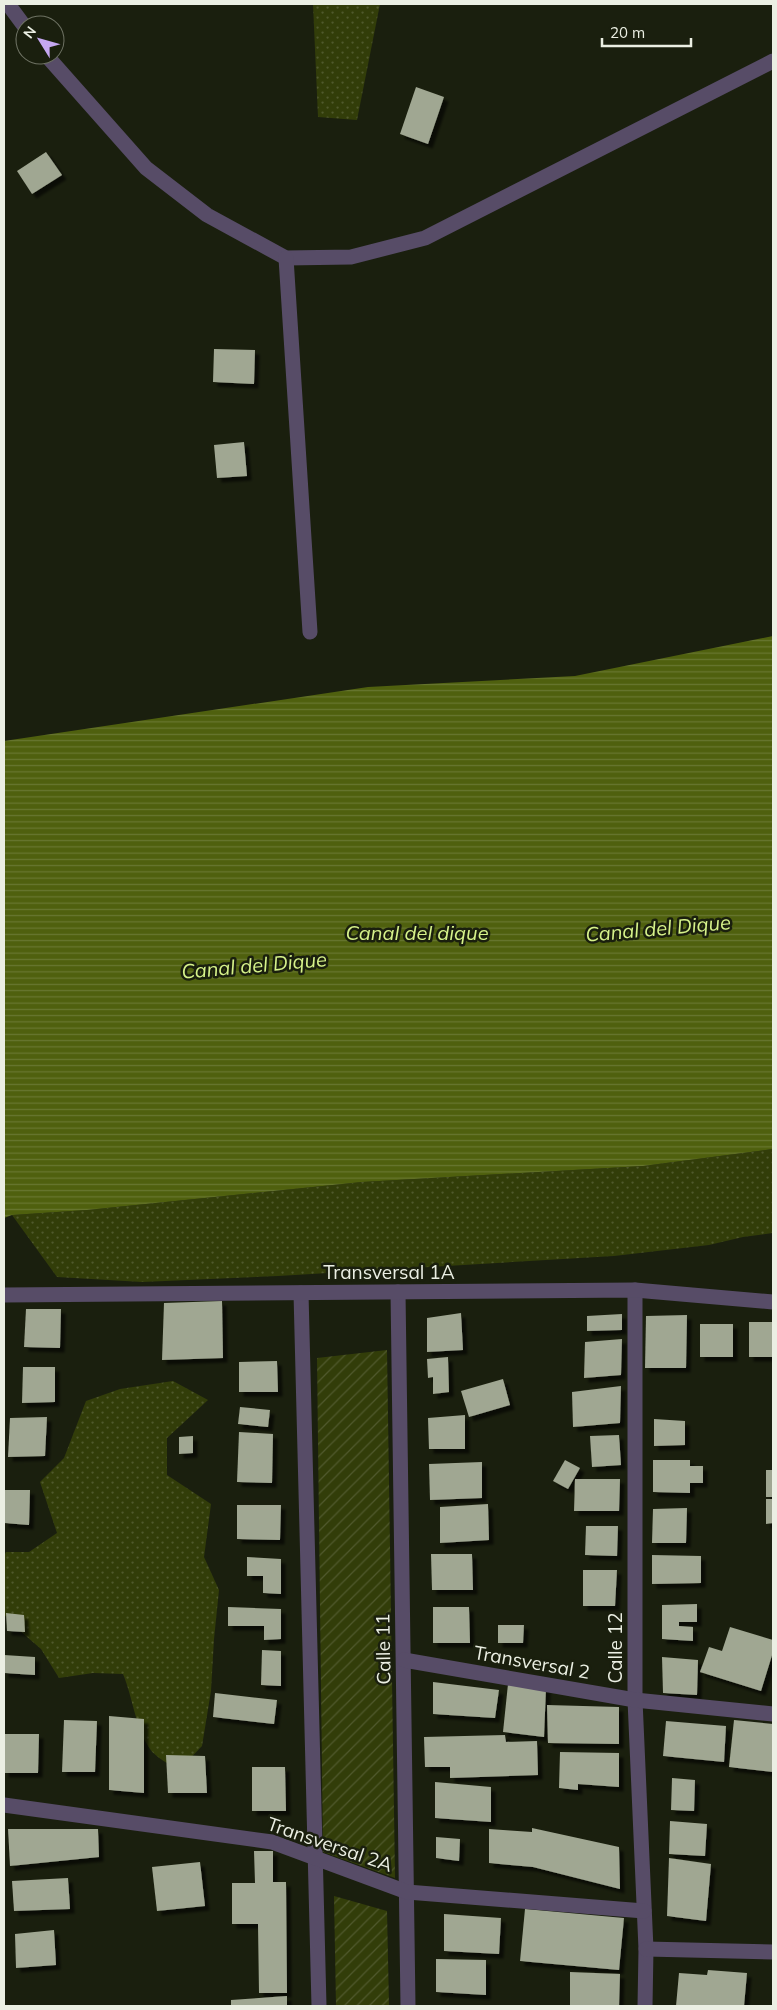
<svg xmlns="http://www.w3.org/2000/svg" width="777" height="2010" font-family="Mulish,sans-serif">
	<defs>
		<pattern id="grass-dots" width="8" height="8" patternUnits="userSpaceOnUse" patternTransform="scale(1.25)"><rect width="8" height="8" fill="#323d09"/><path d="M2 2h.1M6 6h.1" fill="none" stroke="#50592d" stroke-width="1.8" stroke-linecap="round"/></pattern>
		<pattern id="garden-furrows" width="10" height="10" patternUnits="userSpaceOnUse" patternTransform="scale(1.25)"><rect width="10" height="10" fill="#323d09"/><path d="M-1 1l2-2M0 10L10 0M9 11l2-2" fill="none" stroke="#50592d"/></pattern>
		<pattern id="water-rules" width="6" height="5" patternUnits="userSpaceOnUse" patternTransform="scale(1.25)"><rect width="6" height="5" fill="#4f600e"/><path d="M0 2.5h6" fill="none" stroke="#687731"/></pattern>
		<filter id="shadow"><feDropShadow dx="4.5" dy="4.5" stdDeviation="1" flood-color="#0009"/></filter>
	</defs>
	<rect width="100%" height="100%" fill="#1a1f0e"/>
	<g fill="url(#grass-dots)">
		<path d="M313 4H380L357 120 318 117Z"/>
		<path d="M773 1149V1233L743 1237 709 1245 614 1256 278 1276 142 1282 57 1277 12 1215 87 1210 362 1182 643 1166Z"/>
		<path d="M173 1381 208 1400 167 1438V1475L211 1504 204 1557 219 1590 214 1639 211 1691 202 1746 178 1771C170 1764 155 1757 150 1749 135 1727 133 1698 123 1674L93 1673 59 1678 41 1649 12 1624 4 1614V1556L6 1552H29L57 1533 40 1482 64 1458 86 1401 120 1389Z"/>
	</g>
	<g fill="url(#garden-furrows)">
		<path d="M387 1350 395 1878 323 1852 317 1358Z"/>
		<path d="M334 1896 387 1911 389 2006H336Z"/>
	</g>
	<path fill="url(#water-rules)" d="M773 636V1149L643 1166 362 1182 87 1210 12 1215 4 1218V741L368 687 575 676Z"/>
	<g fill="#a0a792" filter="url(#shadow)">
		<path d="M416 87 444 97 428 144 400 134Z"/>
		<path d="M46 152 62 175 32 194 17 171Z"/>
		<path d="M214 349 255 350 254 384 213 382Z"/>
		<path d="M244 442 247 476 217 478 214 445Z"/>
		<path d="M222 1301 223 1358 162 1360 164 1303Z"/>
		<path d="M26 1309H61L60 1348 24 1347Z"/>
		<path d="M461 1313 463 1350 427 1352V1318Z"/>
		<path d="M622 1314V1330L587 1331V1316Z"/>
		<path d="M687 1315 686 1368H645L646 1316Z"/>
		<rect x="749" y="1322" width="24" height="35"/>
		<rect x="700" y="1324" width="33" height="33"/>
		<path d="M622 1339 621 1375 584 1378 585 1342Z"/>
		<path d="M448 1357 449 1392 433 1394V1377L428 1378 427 1359Z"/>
		<path d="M277 1361 278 1392H239V1362Z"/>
		<path d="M23 1367H55V1402L22 1403Z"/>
		<path d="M503 1379 510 1405 469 1417 461 1391Z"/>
		<path d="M621 1386 620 1423 573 1427 572 1392Z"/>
		<path d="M240 1407 270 1410 268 1427 238 1424Z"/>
		<path d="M465 1415V1449H429L428 1418Z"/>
		<path d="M47 1417 45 1456 8 1457 10 1418Z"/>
		<path d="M654 1419 685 1421V1445L654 1446Z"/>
		<path d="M239 1432 273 1434 272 1483 237 1482Z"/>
		<path d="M619 1435 621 1465 592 1467 590 1436Z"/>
		<path d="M193 1436V1453L179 1454V1437Z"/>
		<path d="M565 1460 580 1468 568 1489 553 1481Z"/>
		<path d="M653 1460H690V1466H703V1483H690V1493L653 1492Z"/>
		<path d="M482 1462V1498L430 1500 429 1464Z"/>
		<rect x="766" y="1470" width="7" height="27"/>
		<path d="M575 1479H620L619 1511H574Z"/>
		<path d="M4 1490H30L29 1525 4 1523Z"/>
		<path d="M766 1499H773V1523L766 1524Z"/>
		<path d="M488 1504 489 1540 440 1543V1507Z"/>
		<path d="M237 1505H281L280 1540 237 1539Z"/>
		<path d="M687 1508 686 1543H652L653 1509Z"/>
		<path d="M586 1526H618L617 1556 585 1555Z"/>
		<path d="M431 1554H472L473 1590H432Z"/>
		<path d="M652 1555 701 1556V1583L652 1584Z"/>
		<path d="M247 1557 281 1559V1594L263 1593V1576H247Z"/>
		<path d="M583 1570H617L615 1606H583Z"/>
		<path d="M697 1604V1622H679V1626L693 1627V1641L662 1639V1605Z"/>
		<path d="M228 1607 281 1609V1639L264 1640V1626H228Z"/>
		<path d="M433 1607H469L470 1643H433Z"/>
		<path d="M6 1613 24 1615 25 1632 7 1631Z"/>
		<path d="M498 1625H524L523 1643H498Z"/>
		<path d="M730 1627 773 1640V1652L761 1691 700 1672 709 1647 722 1651Z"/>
		<path d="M262 1650 281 1651V1686L261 1685Z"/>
		<path d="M4 1655 35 1657V1675L4 1673Z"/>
		<path d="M662 1657 698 1660 697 1695 663 1693Z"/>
		<path d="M433 1682 499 1690 495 1718 433 1714Z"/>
		<path d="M508 1684 546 1688 544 1737 503 1732Z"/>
		<path d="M215 1693 277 1700 274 1724 213 1717Z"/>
		<path d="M547 1705 619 1707V1744L548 1743Z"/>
		<path d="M109 1716 144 1719V1793L109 1790Z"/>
		<path d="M64 1720 97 1721 95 1772H62Z"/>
		<path d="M734 1720 773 1724V1772L729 1767Z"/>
		<path d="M666 1721 726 1726 724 1762 663 1756Z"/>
		<path d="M5 1734H39L38 1773H4Z"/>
		<path d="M505 1735 506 1742 537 1741 538 1775 450 1778V1767H425L424 1737Z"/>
		<path d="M560 1752 619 1753V1787L578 1784V1790L559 1788Z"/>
		<path d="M166 1755 205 1756 207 1793H168Z"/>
		<path d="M252 1767H285L286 1811H252Z"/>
		<path d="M672 1778 695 1780 694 1811 671 1810Z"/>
		<path d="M435 1782 491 1787V1822L435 1818Z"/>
		<path d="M670 1821 707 1824 705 1856 669 1854Z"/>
		<path d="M532 1828 619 1847 620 1889 533 1867 489 1863V1829L532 1832Z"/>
		<path d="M8 1829H98L99 1857 10 1866Z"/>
		<path d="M436 1837 460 1839 459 1861 436 1858Z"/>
		<path d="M254 1851H273V1882H286L287 1993H259L258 1924H232V1883H255Z"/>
		<path d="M669 1858 711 1864 706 1921 667 1916Z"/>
		<path d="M200 1862 205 1906 157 1911 152 1867Z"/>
		<path d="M68 1878 70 1909 14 1911 12 1881Z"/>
		<path d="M525 1909 624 1918 619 1970 520 1961Z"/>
		<path d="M444 1914 501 1918 499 1954 444 1951Z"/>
		<path d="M54 1930 56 1965 16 1968 15 1934Z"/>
		<path d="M436 1959 486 1960V1995L436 1992Z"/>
		<path d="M708 1970 747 1973 744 2006H676L679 1973 707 1975Z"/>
		<path d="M570 1972 620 1974 619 2006H570Z"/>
		<path d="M287 1996V2006H231V2000Z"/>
	</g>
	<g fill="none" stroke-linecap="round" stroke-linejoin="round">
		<g stroke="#574c67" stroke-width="15">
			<path d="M8 4 25 27"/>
			<path d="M46 55 146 168 207 215 286 258 351 257 425 238 773 61"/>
			<path d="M286 258 310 632"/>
		</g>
		<g stroke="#574c67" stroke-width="15">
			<path d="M635 1290V1700L646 1949 645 2006"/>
			<path d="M398 1292 408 2006"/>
			<path d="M301 1293 319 2006"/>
			<path d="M4 1295 635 1290 773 1302"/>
			<path d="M404 1660 635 1700 773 1714"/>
			<path d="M4 1805 272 1842 407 1892 644 1911"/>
			<path d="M646 1949 773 1952"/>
		</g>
	</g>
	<g text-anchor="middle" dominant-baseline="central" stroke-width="5" stroke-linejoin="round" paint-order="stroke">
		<g font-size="19" fill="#ebefe3" stroke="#1a1f0e">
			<text x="389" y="1272">Transversal 1A</text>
			<text transform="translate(615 1648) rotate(-90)">Calle 12</text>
			<text transform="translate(383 1649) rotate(-91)">Calle 11</text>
			<text transform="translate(532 1662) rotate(10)">Transversal 2</text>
			<text transform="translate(330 1844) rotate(19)">Transversal 2A</text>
		</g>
		<g font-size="20" font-style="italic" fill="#d6f28a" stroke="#1a1f0e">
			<text transform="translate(658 928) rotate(-5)">Canal del Dique</text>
			<text x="417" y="932">Canal del dique</text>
			<text transform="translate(254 965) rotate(-5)">Canal del Dique</text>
		</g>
	</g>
	<rect width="777" height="2010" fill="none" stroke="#ebefe3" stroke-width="10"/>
	<g transform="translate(40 40) rotate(307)"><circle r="24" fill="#1a1f0e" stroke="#6e7263"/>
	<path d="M0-4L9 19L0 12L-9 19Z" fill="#c5a7f1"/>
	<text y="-8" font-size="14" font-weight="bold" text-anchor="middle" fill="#ebefe3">N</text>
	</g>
	<path d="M602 38v8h89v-8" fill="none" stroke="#ebefe3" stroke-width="2.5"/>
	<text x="610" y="38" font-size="15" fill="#ebefe3" stroke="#1a1f0e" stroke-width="4" paint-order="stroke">20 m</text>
</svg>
